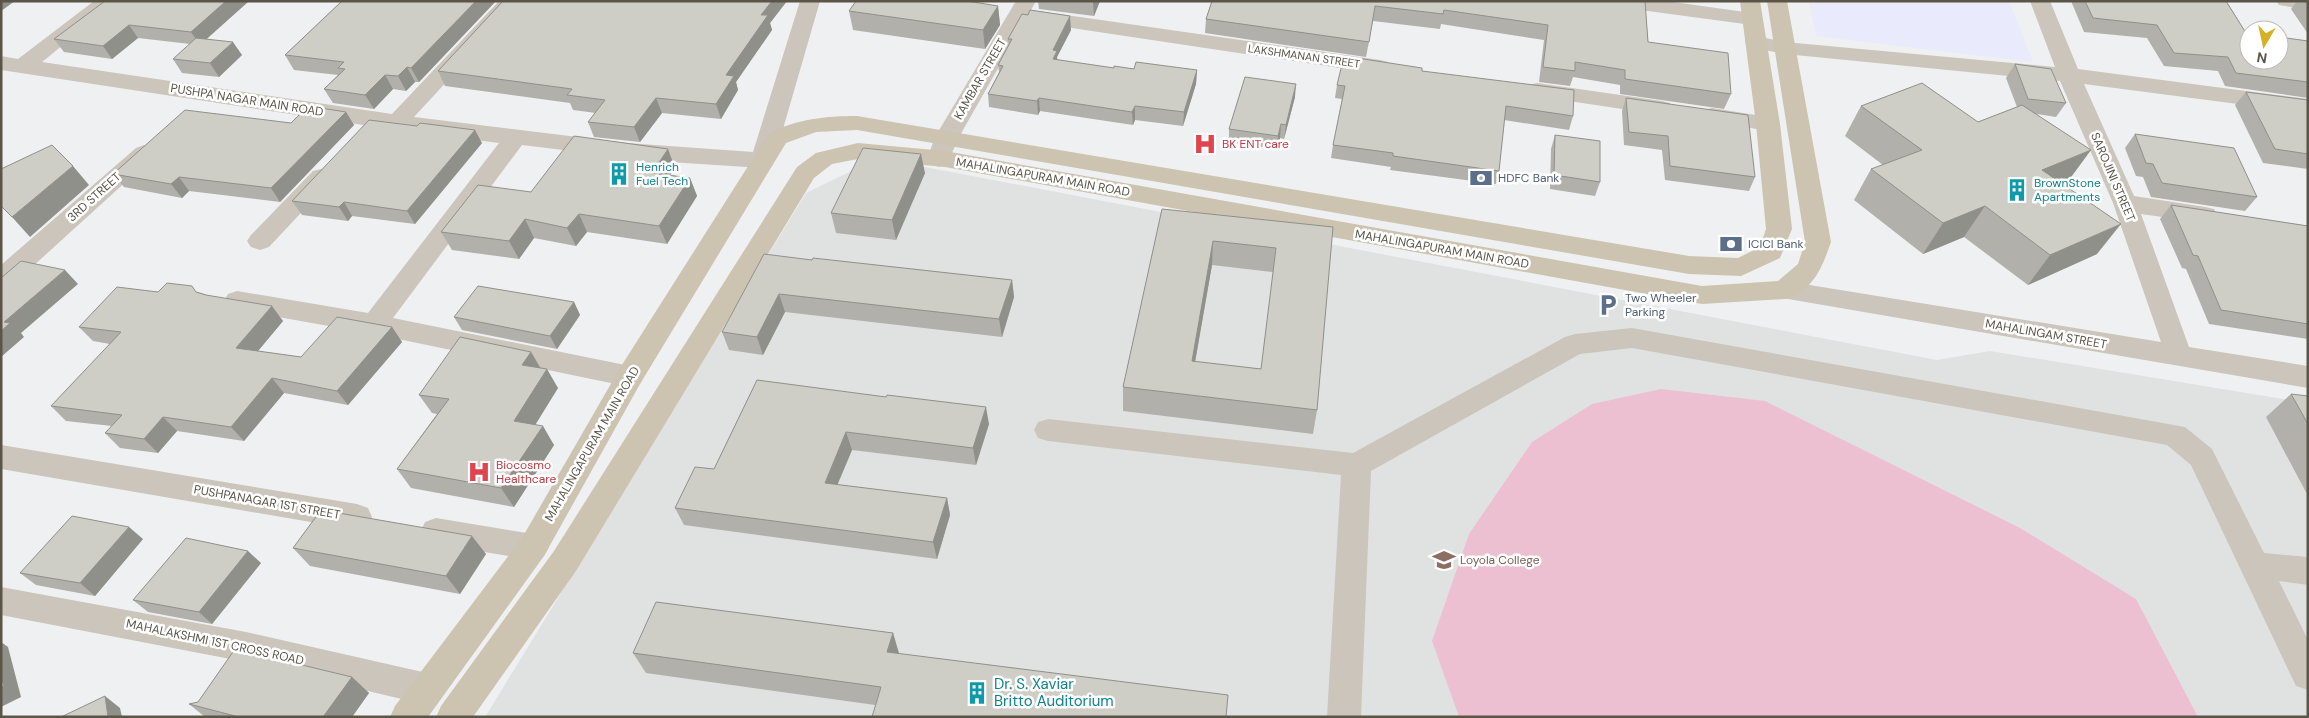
<svg xmlns="http://www.w3.org/2000/svg" width="2309" height="718" font-family="'DM Sans',sans-serif">
	<rect width="100%" height="100%" fill="#eff0f1"/>
	<path fill="#e9eafb" d="M1809 1H2009L2033 62 1816 36Z"/>
	<path fill="#e0e2e2" d="M878 158 1937 360 1990 351 2308 403V717H485L806 193Z"/>
	<path fill="#ecc0d1" d="M1661 389 1765 401 2020 528 2136 599 2198 717H1459L1432 641 1469 534 1532 442 1592 404Z"/>
	<g fill="none" stroke-linecap="round" stroke-linejoin="round">
		<g fill="#cbc5bb" fill-rule="evenodd">
			<path d="M94 1H117L42 62 392 114 499 1H521L414 117 627 143 753 152 800 1H820L774 160 770 165 762 168 654 161 522 145 393 318 640 368 644 376 640 384 630 387 374 334 228 308 224 301 228 294 237 291 368 313 499 143 396 130 1 70V56L18 59Z"/>
			<path d="M1016 1H1036L1031 10 1380 60 1388 62 1391 67 1388 72 1380 74 1025 21 959 137 947 164 939 167 931 164 927 159 935 137Z"/>
			<path d="M1608 1H1666L1752 13 1759 15 1763 19 1759 23 1752 25 1618 7 1611 5Z"/>
			<path d="M2030 1H2050L2078 69 2308 99V113L2084 84 2134 196 2205 207 2214 209 2217 215 2214 221 2205 223 2141 214 2189 347 2308 366V388L1776 297 1772 290 1776 283 1785 281 2161 342 2113 203 2060 81 1785 54 1748 47 1745 42 1748 37 1756 36 1785 42 2055 67Z"/>
			<path d="M2276 1H2308V10L2279 5Z"/>
			<path d="M1537 83 1662 101 1670 103 1673 108 1670 113 1662 115 1529 95 1526 90 1529 85Z"/>
			<path d="M1712 108 1768 117 1776 119 1780 124 1776 129 1768 131 1704 120 1701 115 1704 110Z"/>
			<path d="M144 145 152 148 156 153 152 158 10 287 1 289V265L136 148Z"/>
			<path d="M321 169 329 171 333 177 329 183 269 247 260 250 251 247 247 241 251 235 313 171Z"/>
			<path d="M1632 328 2185 427 2212 449 2264 553 2308 557V585L2279 581 2308 640V690L2296 686 2191 465 2167 445 1632 348 1580 354 1371 471 1361 717H1327L1341 475 1048 441 1038 438 1034 430 1038 422 1048 419 1353 453 1565 337 1575 334Z"/>
			<path d="M1 445 357 504 368 508 372 517 368 526 357 530 1 469Z"/>
			<path d="M436 518 533 534 544 538 549 547 544 556 533 560 436 544 425 540 421 531 425 522Z"/>
			<path d="M1 587 246 632 427 673 439 678 444 689 439 700 427 705 246 662 1 615Z"/>
		</g>
		<g fill="#ccc4b0" fill-rule="evenodd">
			<path d="M1740 1H1760L1780 124 1792 229 1780 258 1741 276 1689 274 857 130 816 132 786 143 640 384 544 556 428 717H390L395 706 522 538 620 368 769 133C798 119 825 116 857 116L1689 256 1738 258 1760 247 1766 229 1756 124Z"/>
			<path d="M1767 1H1787L1831 242C1822 268 1813 291 1785 299L1702 304 945 167 858 159 832 164 814 178 576 571 473 717H436L441 706 554 551 797 167 816 153 858 143 945 151 1702 286 1778 281 1798 264 1805 242Z"/>
		</g>
	</g>
	<g fill="#b1b0aa" fill-rule="evenodd">
		<path d="M249 1 206 39 242 55 219 77 182 73 173 59 190 44 138 38 112 59 64 52 54 39Z"/>
		<path d="M342 1H496L419 82H415L406 91 393 89 374 109 333 103 324 89 338 75 294 70 285 55Z"/>
		<path d="M503 1H787L770 23 772 30 736 82 738 90 721 119 662 113 640 142 594 137 588 122 596 113 573 110 570 103 445 86 438 71Z"/>
		<path d="M1038 1H1100L1094 16 1039 9Z"/>
		<path d="M1212 1H1645L1648 42 1731 94 1724 109 1620 94V85L1573 77 1570 86 1539 82 1544 40 1441 24 1440 29 1373 21 1366 57 1205 33 1206 19Z"/>
		<path d="M2071 1H2226L2246 33 2308 41V98L2225 86 2218 71 2164 66 2147 38 2084 32Z"/>
		<path d="M2297 1H2308V34L2291 9Z"/>
		<path d="M998 6 1000 25 985 49 853 30 849 11Z"/>
		<path d="M1071 30 1057 57V60L1114 68 1197 70 1196 84 1183 126 1135 120 1133 125 1040 111 1038 115 989 107 988 94 999 72 998 65 1009 46 1008 39Z"/>
		<path d="M2015 64 2066 103 2056 117 2037 114 2069 180 2062 183 2097 254 2028 285 1964 237 1923 254 1854 200 1871 169 1883 165 1845 136 1861 106 1978 122 2017 107 2006 78Z"/>
		<path d="M1422 71 1573 116 1569 130 1504 120 1499 171 1496 184 1390 170 1391 167 1331 158 1333 145 1342 99 1335 98 1337 85Z"/>
		<path d="M2246 92 2308 100V169L2263 163 2235 105Z"/>
		<path d="M1295 97 1284 139 1280 138 1277 149 1229 142V129Z"/>
		<path d="M1626 98 1755 177 1749 191 1665 180 1662 150 1624 145 1622 111Z"/>
		<path d="M346 112 354 125 280 202 189 191 182 198 124 187 113 174 291 123Z"/>
		<path d="M2135 134 2257 197 2245 211 2151 197 2143 177 2136 176 2125 148Z"/>
		<path d="M1555 135 1600 182 1595 196 1550 189 1551 149Z"/>
		<path d="M482 143 415 224 352 216 348 221 302 215 292 201Z"/>
		<path d="M675 168 670 175 690 178 697 196 667 244 587 232 576 246 534 238 519 259 452 250 441 232 531 192Z"/>
		<path d="M925 173 896 240 836 233 831 213Z"/>
		<path d="M2171 205 2308 226V339L2209 324 2186 269 2182 268 2160 219Z"/>
		<path d="M1162 209 1333 227 1317 410 1313 434 1123 411V387ZM1212 265 1273 272 1261 369 1195 362Z"/>
		<path d="M812 260 1012 280 1014 297 1002 337 785 312 763 355 729 350 722 332Z"/>
		<path d="M158 292H198L283 321 258 351 301 357 392 327 402 342 348 405 284 393 244 441 177 431 158 453 120 448 105 433 112 426 66 421 51 406 110 344 93 341 79 327Z"/>
		<path d="M574 302 580 315 557 349 462 330 454 317Z"/>
		<path d="M531 352 541 368 558 388 535 424 554 445 514 507 411 488 397 469 437 414 432 413 419 395Z"/>
		<path d="M757 380 989 424 976 465 852 450 837 485 947 498 950 515 937 559 684 525 675 508 714 469Z"/>
		<path d="M2291 394 2308 396V496L2266 417Z"/>
		<path d="M143 539 95 596 36 585 20 573Z"/>
		<path d="M293 548 486 554 460 594 310 566Z"/>
		<path d="M261 563 212 624 148 612 133 600Z"/>
		<path d="M893 633 899 653 875 705 646 673 633 653Z"/>
		<path d="M352 677 369 693 352 717H205L189 704 198 702Z"/>
	</g>
	<g fill="#90908b">
		<path d="M1 1H15L1 11Z"/>
		<path d="M226 1H249L200 45 191 32Z"/>
		<path d="M476 1H496L419 82 411 68Z"/>
		<path d="M772 1H787L770 23 772 30 736 82 738 90 721 119 716 104 726 75 761 15Z"/>
		<path d="M1093 1H1100L1094 16 1093 2Z"/>
		<path d="M998 6 1000 25 985 49 983 30Z"/>
		<path d="M1070 16 1071 30 1057 57 1058 64 1054 72 1053 50Z"/>
		<path d="M129 25 138 38 112 59 103 46Z"/>
		<path d="M233 42 242 55 219 77 210 63Z"/>
		<path d="M407 67 415 82 406 91 398 76Z"/>
		<path d="M1197 70 1196 84 1183 126 1184 112Z"/>
		<path d="M385 75 393 89 374 109 365 95Z"/>
		<path d="M1296 84 1295 97 1284 139 1286 125Z"/>
		<path d="M656 98 662 113 640 142 634 127Z"/>
		<path d="M1039 98 1040 111 1038 115 1037 101Z"/>
		<path d="M1135 106V120L1133 125 1132 112Z"/>
		<path d="M346 112 354 125 280 202 271 188Z"/>
		<path d="M1281 124 1280 138 1277 149 1278 136Z"/>
		<path d="M475 130 482 143 415 224 407 211Z"/>
		<path d="M668 149 675 168 659 191 652 173Z"/>
		<path d="M2091 150 2069 180 2021 200 2042 170Z"/>
		<path d="M921 154 925 173 896 240 892 220Z"/>
		<path d="M73 166 89 185 30 237 12 217Z"/>
		<path d="M179 177 189 191 182 198 171 184Z"/>
		<path d="M690 178 697 196 667 244 659 226Z"/>
		<path d="M344 202 352 216 348 221 339 207Z"/>
		<path d="M1985 206 1964 237 1923 254 1943 223Z"/>
		<path d="M579 214 587 232 576 246 567 228Z"/>
		<path d="M525 219 534 238 519 259 509 241Z"/>
		<path d="M2121 224 2097 254 2028 285 2050 255Z"/>
		<path d="M1213 241 1212 265 1191 385 1192 361Z"/>
		<path d="M65 270 78 284 21 333 24 337 1 357V331L4 322Z"/>
		<path d="M1012 280 1014 297 1002 337 999 319Z"/>
		<path d="M779 294 785 312 763 355 757 337Z"/>
		<path d="M574 302 580 315 557 349 550 336Z"/>
		<path d="M272 306 283 321 248 363 236 348Z"/>
		<path d="M392 327 402 342 348 405 337 391Z"/>
		<path d="M531 352 542 371 522 365Z"/>
		<path d="M547 369 558 388 526 440 514 421Z"/>
		<path d="M272 378 284 393 244 441 231 427Z"/>
		<path d="M986 407 989 424 976 465 973 448Z"/>
		<path d="M163 417 177 431 158 453 144 439Z"/>
		<path d="M543 426 554 445 514 507 501 488Z"/>
		<path d="M846 432 852 450 831 500 825 483Z"/>
		<path d="M947 498 950 515 937 559 933 542Z"/>
		<path d="M129 527 143 539 95 596 80 583Z"/>
		<path d="M472 536 486 554 460 594 446 576Z"/>
		<path d="M248 551 261 563 212 624 199 612Z"/>
		<path d="M893 633 899 654 887 652Z"/>
		<path d="M1 642 8 647 21 697 1 707Z"/>
		<path d="M352 677 369 693 352 717H323Z"/>
		<path d="M105 696 120 708 122 717H108Z"/>
	</g>
	<g fill="#cecdc6" stroke="#90908b" fill-rule="evenodd">
		<path d="M105 1H226L191 32 129 25 103 46 54 39Z"/>
		<path d="M342 1H476L411 68 407 67 398 76 385 75 365 95 324 89 345 69 338 68 344 62 285 55Z"/>
		<path d="M503 1H772L761 15H768L726 75 734 76 716 104 656 98 634 127 588 122 605 100 567 95 572 89 438 71Z"/>
		<path d="M856 1H967L998 6 983 30 849 11Z"/>
		<path d="M1212 1H1645L1648 42 1728 53 1731 94 1625 79V70L1575 62V71L1543 67 1548 25 1444 10 1443 14 1375 6 1369 42 1206 19Z"/>
		<path d="M2085 1H2226L2246 33H2249V60H2279V37L2308 41V82L2236 73 2228 57 2174 53 2157 25 2093 18Z"/>
		<path d="M1030 10 1070 16 1053 50 1057 51 1053 59 1114 68V66L1134 69 1136 62 1197 70 1184 112 1135 106 1132 112 1039 98 1037 101 988 94 1003 66 998 65 1012 39H1008L1022 14 1028 15Z"/>
		<path d="M196 38 233 42 210 63 173 59Z"/>
		<path d="M1344 56 1422 68V71L1574 90 1573 116 1506 106 1499 171 1393 156V153L1333 145 1345 86 1337 85Z"/>
		<path d="M2015 64 2051 69 2066 103 2028 99Z"/>
		<path d="M1245 77 1296 84 1286 125 1281 124 1278 136 1229 129Z"/>
		<path d="M1922 83 1978 122 2022 105 2091 150 2042 170 2121 224 2050 255 1985 206 1943 223 1871 169 1922 150 1861 106Z"/>
		<path d="M2246 92 2308 100V154L2275 149Z"/>
		<path d="M1626 98 1748 115 1755 177 1670 166 1668 136 1629 132Z"/>
		<path d="M308 106 346 112 271 188 179 177 171 184 113 174 185 110 291 123Z"/>
		<path d="M369 120 417 126 420 123 475 130 407 211 344 202 339 207 292 201Z"/>
		<path d="M2135 134 2234 148 2257 197 2162 183 2153 164 2146 163Z"/>
		<path d="M1555 135 1600 141V182L1554 175Z"/>
		<path d="M574 136 668 149 652 173 690 178 659 226 579 214 567 228 525 219 509 241 441 232 478 185 531 192Z"/>
		<path d="M52 145 73 166 12 217 1 206V169Z"/>
		<path d="M863 148 921 154 892 220 831 213Z"/>
		<path d="M2171 205 2308 226V324L2221 310 2198 256 2193 255Z"/>
		<path d="M1162 209 1333 227 1317 410 1123 387ZM1213 241 1276 248 1261 369 1192 361Z"/>
		<path d="M764 254 812 260 813 258 1012 280 999 319 779 294 757 337 722 332Z"/>
		<path d="M21 261 65 270 4 322 10 323 1 331V278Z"/>
		<path d="M167 283 192 286 196 292 206 295 272 306 236 348 301 357 337 317 392 327 337 391 272 378 231 427 163 417 144 439 105 433 122 415 51 406 121 332 79 327 117 287 158 292Z"/>
		<path d="M478 286 574 302 550 336 454 317Z"/>
		<path d="M460 337 531 352 522 365 547 369 514 421 543 426 501 488 397 469 449 399 419 395Z"/>
		<path d="M757 380 886 397 887 395 986 407 973 448 846 432 825 483 947 498 933 542 675 508 695 467 714 469Z"/>
		<path d="M2291 394 2308 396V424Z"/>
		<path d="M321 510 472 536 446 576 293 548Z"/>
		<path d="M72 516 129 527 80 583 20 573Z"/>
		<path d="M186 538 248 551 199 612 133 600Z"/>
		<path d="M656 602 893 633 887 652 1228 695 1226 717H872L881 687 633 653Z"/>
		<path d="M235 649 352 677 323 717H239L189 704 198 702Z"/>
		<path d="M1 676 4 686 1 687Z"/>
		<path d="M105 696 108 717H61Z"/>
	</g>
	<defs>
		<symbol id="hospital-bare" viewBox="-9 -9 18 18"><path d="M-5-5h3v3.5h4V-5h3V5h-3V1.5h-4V5h-3Z" fill="#e0444e" stroke="#fff" stroke-width="2.5" paint-order="stroke"/></symbol>
		<symbol id="building-bare" viewBox="-9 -9 18 18"><path d="M-4-6H4V6H1V3H-1V6H-4ZM-2.5-4.3h1.7v1.8h-1.7ZM.8-4.3h1.7v1.8H.8ZM-2.5-1h1.7V.8h-1.7ZM.8-1h1.7V.8H.8Z" fill="#0f9aa8" stroke="#fff" stroke-width="2.5" paint-order="stroke"/></symbol>
		<symbol id="bank-bare" viewBox="-9 -9 18 18"><path d="M-6-4H6V4H-6ZM0-2.3a2.3 2.3 0 1 0 0 4.6a2.3 2.3 0 1 0 0-4.6Z" fill="#5c6f8a" stroke="#fff" stroke-width="2.5" paint-order="stroke"/></symbol>
		<symbol id="parking-bare" viewBox="-9 -9 18 18"><path d="M-3.5-5.5H1a3.5 3.5 0 0 1 0 7H-1V5.5H-3.5ZM-1-3.4V-.6H.8a1.4 1.4 0 0 0 0-2.8Z" fill="#5c6f8a" stroke="#fff" stroke-width="2.5" paint-order="stroke"/></symbol>
		<symbol id="university-bare" viewBox="-9 -9 18 18"><path d="M0-5L7-2L0 1L-7-2ZM-4 1L0 2.5L4 1V4Q0 6-4 4Z" fill="#8d6e63" stroke="#fff" stroke-width="2.5" paint-order="stroke"/></symbol>
	</defs>
	<g fill-rule="evenodd">
		<use href="#hospital-bare" x="1189" y="128" width="32" height="32"/>
		<use href="#building-bare" x="603" y="158" width="32" height="32"/>
		<use href="#bank-bare" x="1465" y="162" width="32" height="32"/>
		<use href="#building-bare" x="2001" y="174" width="32" height="32"/>
		<use href="#bank-bare" x="1715" y="228" width="32" height="32"/>
		<use href="#parking-bare" x="1592" y="289" width="32" height="32"/>
		<use href="#hospital-bare" x="463" y="456" width="32" height="32"/>
		<use href="#university-bare" x="1428" y="544" width="32" height="32"/>
		<use href="#building-bare" x="961" y="677" width="32" height="32"/>
	</g>
	<g text-anchor="middle" dominant-baseline="central" stroke-width="5" stroke-linejoin="round" paint-order="stroke">
		<g font-size="11" fill="#5b5548" stroke="#fff">
			<text transform="translate(1304 56) rotate(8)">LAKSHMANAN STREET</text>
		</g>
		<g font-size="12" fill="#5b5548" stroke="#fff">
			<text transform="translate(980 79) rotate(-60)">KAMBAR STREET</text>
			<text transform="translate(247 100) rotate(9)">PUSHPA NAGAR MAIN ROAD</text>
			<text transform="translate(1043 177) rotate(10)">MAHALINGAPURAM MAIN ROAD</text>
			<text transform="translate(2113 177) rotate(67)">SAROJINI STREET</text>
			<text transform="translate(94 197) rotate(-42)">3RD STREET</text>
			<text transform="translate(1442 249) rotate(10)">MAHALINGAPURAM MAIN ROAD</text>
			<text transform="translate(2046 334) rotate(10)">MAHALINGAM STREET</text>
			<text transform="translate(592 444) rotate(-60)">MAHALINGAPURAM MAIN ROAD</text>
			<text transform="translate(267 502) rotate(10)">PUSHPANAGAR 1ST STREET</text>
			<text transform="translate(215 642) rotate(12)">MAHALAKSHMI 1ST CROSS ROAD</text>
		</g>
		<g font-size="12" fill="#be3a42" stroke="#fff" text-anchor="start">
			<text x="1222" y="144">BK ENT care</text>
			<text x="496" y="465">Biocosmo<tspan x="496" dy="14">Healthcare</tspan></text>
		</g>
		<g font-size="12" fill="#0d838f" stroke="#fff" text-anchor="start">
			<text x="636" y="167">Henrich<tspan x="636" dy="14">Fuel Tech</tspan></text>
			<text x="2034" y="183">BrownStone<tspan x="2034" dy="14">Apartments</tspan></text>
		</g>
		<g font-size="12" fill="#4e5e75" stroke="#fff" text-anchor="start">
			<text x="1498" y="178">HDFC Bank</text>
			<text x="1748" y="244">ICICI Bank</text>
			<text x="1625" y="298">Two Wheeler<tspan x="1625" dy="14">Parking</tspan></text>
		</g>
		<g font-size="12" fill="#785e54" stroke="#fff" text-anchor="start">
			<text x="1460" y="560">Loyola College</text>
		</g>
		<g font-size="15" fill="#0d838f" stroke="#fff" text-anchor="start">
			<text x="994" y="684">Dr. S. Xaviar<tspan x="994" dy="17">Britto Auditorium</tspan></text>
		</g>
	</g>
	<rect width="2309" height="718" fill="none" stroke="#5b5548" stroke-width="5"/>
	<g transform="translate(2264 45) rotate(189)"><circle r="24" fill="#ffffff" stroke="#bdbbb6"/>
	<path d="M0-4L9 19L0 12L-9 19Z" fill="#d5b125"/>
	<text y="-8" font-size="14" font-weight="bold" text-anchor="middle" fill="#5b5548">N</text>
	</g>
</svg>
